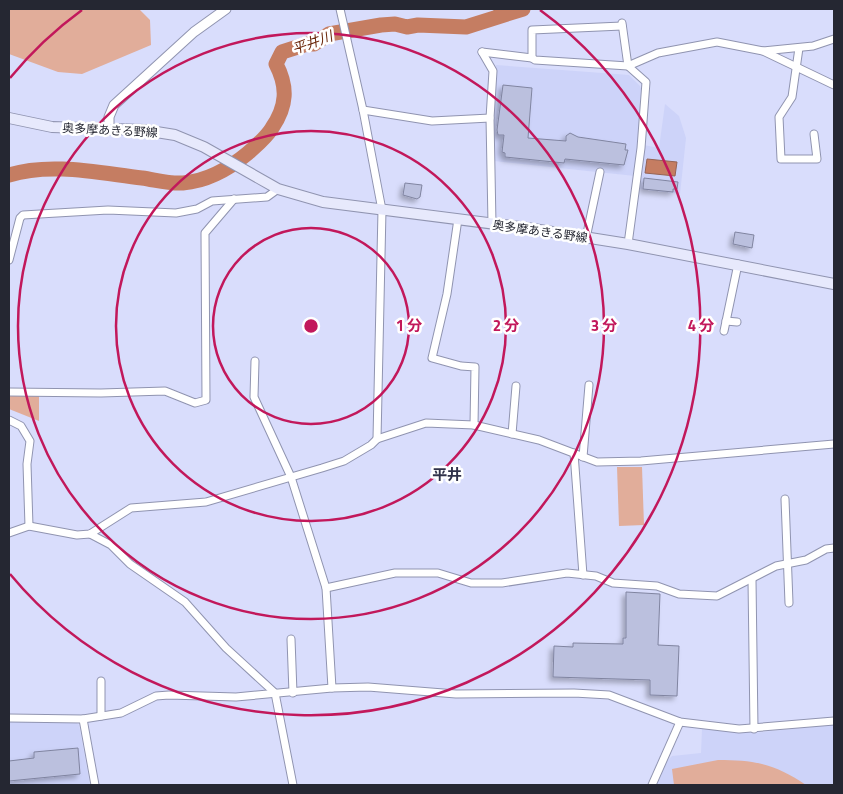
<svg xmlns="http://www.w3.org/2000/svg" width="843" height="794" font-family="'Titillium Web','Noto Sans JP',sans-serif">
	<defs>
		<filter id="shadow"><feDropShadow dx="-3.5" dy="3.5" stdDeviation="2.5" flood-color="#0004"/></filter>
	</defs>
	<rect width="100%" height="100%" fill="#d9ddfc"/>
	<g fill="#cdd3f9">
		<path d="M496 65 629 75 640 86 642 92 635 176 494 161 492 127Z"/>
		<path d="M665 104 679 116 686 138 680 194 639 189 644 145 659 148Z"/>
		<path d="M9 722H75L79 725 90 785H9Z"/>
		<path d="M833 725 834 785H655L665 763 672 756 701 753 702 729 753 733Z"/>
	</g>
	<g fill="#e1ad9a">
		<path d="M9 9H139L150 20 151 45 82 74 58 72 9 54Z"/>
		<path d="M9 396H39V421L9 409Z"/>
		<path d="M617 467H642L644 525 619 526Z"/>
		<path d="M718 760C755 760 775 764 806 785H674L672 769Z"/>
	</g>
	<path fill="#c57d62" stroke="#956354" d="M647 159 677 162 675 176 645 173Z"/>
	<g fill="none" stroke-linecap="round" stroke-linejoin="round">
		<path stroke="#956354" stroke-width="2.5" d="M494 9 500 17"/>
		<path stroke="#c57d62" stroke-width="15" d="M9 175C51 162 99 173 142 178 156 180 169 184 183 183 208 181 230 168 248 153 257 145 266 138 272 128 287 106 288 87 276 64L282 52 307 44H314L329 34 381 25 395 24 407 27 418 25 466 27 523 9"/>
	</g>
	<g fill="#bbc0de" stroke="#8084a0" filter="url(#shadow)">
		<path d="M503 85 532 88 528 138 566 141V136L570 133 578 137 626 144 625 150H628L624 165 565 159 564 163 505 157V153L502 152 504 135H498L497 130Z"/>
		<path d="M644 178 678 182 677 189H673V192L643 189Z"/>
		<path d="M405 183 422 185 420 197 417 199 403 195Z"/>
		<path d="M735 232 754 235 752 248 733 244Z"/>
		<path d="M626 592 660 594 658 645 679 646 677 696 650 695V680L553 677 554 646 573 647V643L623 644V638H626Z"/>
		<path d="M78 748 80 774 9 781V761L34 758V752Z"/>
	</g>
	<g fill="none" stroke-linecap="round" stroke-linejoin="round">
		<defs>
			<g id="minor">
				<path d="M340 9 363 110 382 210 377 439"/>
				<path d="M622 23 628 66 646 82 641 148 628 244"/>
				<path d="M799 48 792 97 779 117 781 159H817L814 134"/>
				<path d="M763 51 813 46 834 39"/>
				<path d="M482 52 532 58 535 60 628 66 658 53 717 42 763 51 834 85"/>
				<path d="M482 52 493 71 490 118 492 224"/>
				<path d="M532 58V30L622 26"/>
				<path d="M363 110 432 121 490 118"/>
				<path d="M458 219 447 294 432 358 461 366 475 367 474 425"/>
				<path d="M586 238 600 172"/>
				<path d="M9 260 20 218 23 215 108 210 176 213 197 209 212 201 267 197 278 189"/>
				<path d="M726 321 737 322"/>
				<path d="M724 331 738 264"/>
				<path d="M255 361 254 397 291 477 326 588 332 688"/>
				<path d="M9 392 101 393 165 391 195 403 206 400 205 233 234 199"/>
				<path d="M9 420 21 426 30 441 27 464 29 526"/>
				<path d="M512 434 516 386"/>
				<path d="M574 453 583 575"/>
				<path d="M583 457 589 385"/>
				<path d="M785 499 789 603"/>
				<path d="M9 533 29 526 77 535 90 534 131 508 206 502 322 468 344 461 371 445 377 439 426 423 474 425 539 440 597 462 641 461 834 444"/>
				<path d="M90 534 111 545 130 564 185 602 226 648 275 693 293 785"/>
				<path d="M752 580 754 729"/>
				<path d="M326 588 395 573H438L471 583H502L567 573 596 576 613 583 657 586 679 594 717 596 776 566 806 560 826 549 834 548"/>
				<path d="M291 639 293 693"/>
				<path d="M101 681V716"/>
				<path d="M9 718 83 719 121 713 156 696 169 695 236 697 332 688 368 687 456 694 574 693 609 695 680 722 739 729 834 721"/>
				<path d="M83 719 95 785"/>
				<path d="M652 785 680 722"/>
			</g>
			<path id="tertiary" d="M109 130V117L114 105 194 32 226 9"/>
			<path id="secondary" d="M9 118 52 127 144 130 175 135 204 147 278 189 323 202 527 228 628 244 834 284"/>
		</defs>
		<use href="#minor" stroke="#9094b0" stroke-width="9"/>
		<use href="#tertiary" stroke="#9094b0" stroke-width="11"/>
		<use href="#secondary" stroke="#9094b0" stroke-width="12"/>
		<use href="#minor" stroke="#fff" stroke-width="7"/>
		<use href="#tertiary" stroke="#fff" stroke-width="9"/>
		<use href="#secondary" stroke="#e7e9fc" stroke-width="10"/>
	</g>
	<g fill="none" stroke="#c2185b" stroke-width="2.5">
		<circle cx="311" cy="326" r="98"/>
		<circle cx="311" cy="326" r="195"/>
		<circle cx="311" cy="326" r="293"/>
		<path d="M10 78A390 390 0 0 1 82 10M540 10A390 390 0 1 1 10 574"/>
	</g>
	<g text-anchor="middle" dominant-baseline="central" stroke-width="5" stroke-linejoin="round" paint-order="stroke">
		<g font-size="12" fill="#252732" stroke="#fff">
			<text transform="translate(110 130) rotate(3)">奥多摩あきる野線</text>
			<text transform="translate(540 231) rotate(8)">奥多摩あきる野線</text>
		</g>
		<g font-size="14" font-style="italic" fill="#6c290d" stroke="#fff">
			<text transform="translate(312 42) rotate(-20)">平井川</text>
		</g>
		<g font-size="15" font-weight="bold" fill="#30324a" stroke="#fff">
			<text x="447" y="474">平井</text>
		</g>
	</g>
	<circle cx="311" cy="326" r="8" fill="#c2185b" stroke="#fff" stroke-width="2.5"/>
	<g font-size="15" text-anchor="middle" font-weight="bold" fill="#c2185b" stroke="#fff" stroke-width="5" stroke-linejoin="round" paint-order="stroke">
		<text x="409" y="331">1 分</text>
		<text x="506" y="331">2 分</text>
		<text x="604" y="331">3 分</text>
		<text x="701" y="331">4 分</text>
	</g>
	<rect width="843" height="794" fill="none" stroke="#252732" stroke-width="20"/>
</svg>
